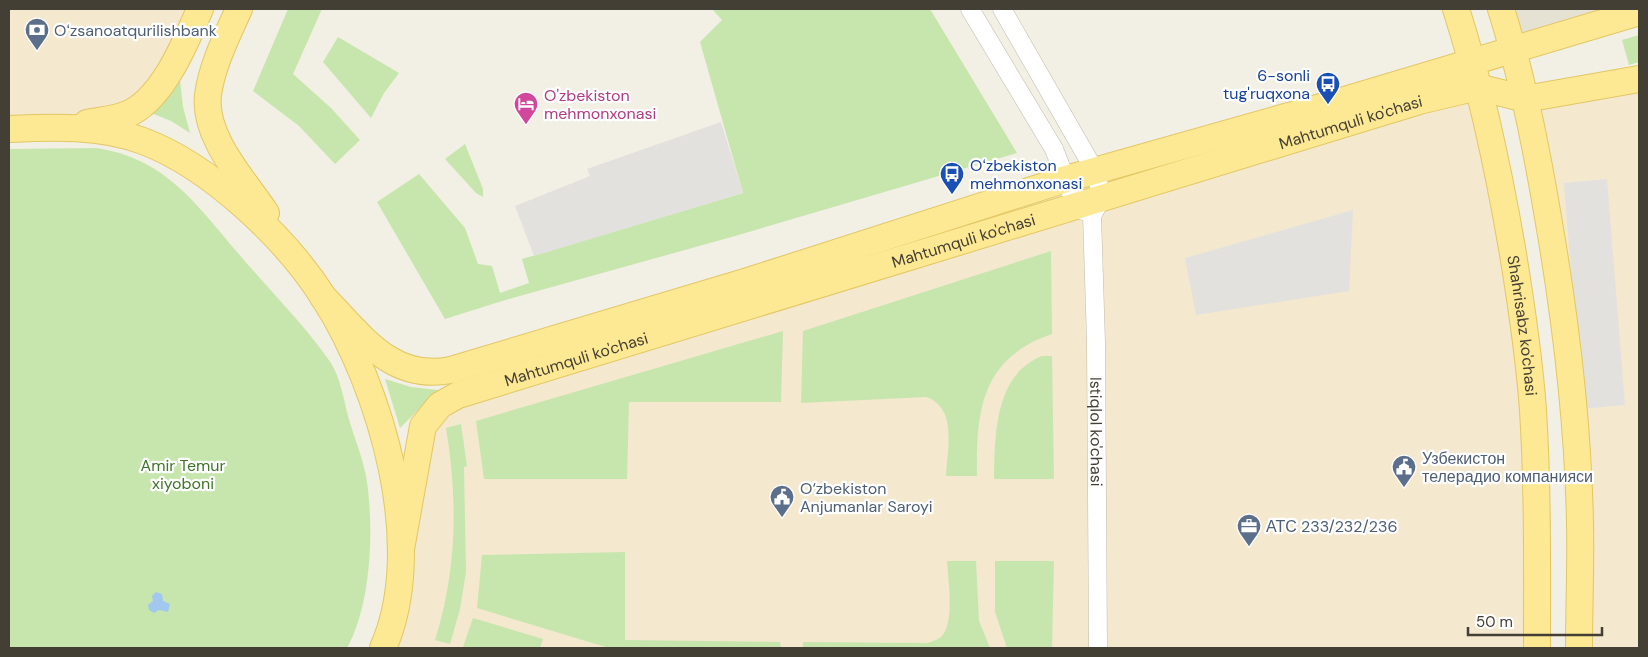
<svg xmlns="http://www.w3.org/2000/svg" width="1648" height="657" font-family="'DM Sans',sans-serif">
	<rect width="100%" height="100%" fill="#f2efe4"/>
	<path fill="#e6e2d3" d="M1501 9H1639L1513 50Z"/>
	<g fill="#f4e8cf">
		<path d="M9 9H200L144 103 9 129Z"/>
		<path d="M1639 79V648H1579L1580 524 1525 99Z"/>
		<path d="M1478 87 1510 237 1537 648H399V595L430 415Z"/>
	</g>
	<g fill="#c7e6ad">
		<path d="M288 9H322L293 74 331 108 360 140 335 164 299 126 253 91Z"/>
		<path d="M712 9H930L1017 153 735 236 502 301 445 319 377 202 419 174 465 228 478 264 492 266 500 293 529 283 522 259 743 193 700 42 722 20Z"/>
		<path d="M1639 35V62L1629 65 1622 40Z"/>
		<path d="M338 37 399 73 384 93 371 118 323 62Z"/>
		<path d="M180 80 183 107 190 133 171 121 151 113Z"/>
		<path d="M465 144 483 189V197L476 193 445 159Z"/>
		<path d="M97 148C166 159 195 203 238 253 268 289 304 324 331 363 340 377 344 400 348 416 354 438 364 460 367 482 374 531 371 605 347 648H9V149Z"/>
		<path d="M1051 251 1052 334C981 358 976 411 977 476H946C947 449 958 408 926 397L801 403 803 331Z"/>
		<path d="M783 331 781 402H629L627 479H484L476 421Z"/>
		<path d="M1042 356H1052L1054 479H994C995 436 994 375 1042 356Z"/>
		<path d="M385 379 411 387 438 390 400 428Z"/>
		<path d="M461 424 467 466 464 467 466 572 460 609 450 644 435 640C457 571 458 499 446 428Z"/>
		<path d="M625 552V640L780 642 781 648H609L477 608 482 555Z"/>
		<path d="M947 561H976L979 621 990 648H803V642L928 643C933 641 938 640 942 636 955 621 948 580 947 561Z"/>
		<path d="M995 561H1054L1052 648H1007L995 612Z"/>
		<path d="M473 618 543 639 540 648 463 647Z"/>
	</g>
	<g fill="#e3e1dd">
		<path d="M721 122 743 193 534 256 515 206 590 176 587 169Z"/>
		<path d="M1607 179 1625 405 1582 409 1564 183Z"/>
		<path d="M1353 210 1349 291 1196 315 1185 258Z"/>
	</g>
	<path fill="#a1c8ef" d="M156 592 162 594 163 601 170 604 168 612 159 610 154 613 149 610 148 605 153 601 152 596Z"/>
	<g fill="none" stroke-linecap="round" stroke-linejoin="round">
		<defs>
			<g id="street">
				<path d="M970 9 1054 149 1076 206 1084 211"/>
				<path id="s1" d="M1002 9 1095 171 1102 197 1092 216 1096 342 1098 648"/>
			</g>
			<g id="primary">
				<path d="M239 9C227 36 212 65 208 95 203 137 244 180 266 213"/>
				<path id="s2" d="M1456 9C1481 87 1498 167 1512 248 1521 302 1529 356 1533 410 1538 489 1537 569 1537 648"/>
				<path d="M1501 9C1523 78 1537 151 1549 223 1566 322 1578 423 1580 523 1581 565 1579 607 1579 648"/>
				<path d="M87 123C102 120 119 119 132 112 165 94 186 41 200 9"/>
				<path d="M9 129C54 127 100 125 143 141 210 166 286 238 324 298 381 387 428 547 383 648"/>
				<path d="M323 297C361 335 391 382 451 370L745 282 1066 179 1328 105 1639 12"/>
				<path id="s3" d="M401 549 423 426 440 405 458 395 1419 101 1478 87 1525 99 1639 79"/>
			</g>
		</defs>
		<use href="#street" stroke="#c0bbaa" stroke-width="19"/>
		<use href="#primary" stroke="#e2c763" stroke-width="28"/>
		<use href="#street" stroke="#fff" stroke-width="18"/>
		<use href="#primary" stroke="#fde893" stroke-width="26"/>
	</g>
	<defs>
		<symbol id="bank-pin" viewBox="-11 -11 22 30"><path d="M0 17L-7.5 6A9.5 9.5 0 1 1 7.5 6Z" fill="#5c6f8a" stroke="#fff"/><path d="M-6-4H6V4H-6ZM0-2.3a2.3 2.3 0 1 0 0 4.6a2.3 2.3 0 1 0 0-4.6Z" fill="#fff"/></symbol>
		<symbol id="bus-pin" viewBox="-11 -11 22 30"><path d="M0 17L-7.5 6A9.5 9.5 0 1 1 7.5 6Z" fill="#1a4fb4" stroke="#fff"/><path d="M-5-6H5V4H4V6H2V4H-2V6H-4V4H-5ZM-3.5-4V0h7V-4ZM-3.5 1.2v1.5H-2V1.2ZM2 1.2v1.5H3.5V1.2Z" fill="#fff"/></symbol>
		<symbol id="hotel-pin" viewBox="-11 -11 22 30"><path d="M0 17L-7.5 6A9.5 9.5 0 1 1 7.5 6Z" fill="#d1479c" stroke="#fff"/><path d="M-6-4.5h1.5V1H6V5H4.5V3h-9V5H-6ZM-4 0a1.8 1.8 0 1 1 3.6 0ZM.5 0V-2.5h3Q6-2.5 6 0Z" fill="#fff"/></symbol>
		<symbol id="civic-pin" viewBox="-11 -11 22 30"><path d="M0 17L-7.5 6A9.5 9.5 0 1 1 7.5 6Z" fill="#5c6f8a" stroke="#fff"/><path d="M-.6-6.5H3V-4.5H.6V-3L4-1V1h2V6H-6V1h2V-1L-.6-3ZM-1.2 2.5V6h2.4V2.5Z" fill="#fff"/></symbol>
		<symbol id="office-pin" viewBox="-11 -11 22 30"><path d="M0 17L-7.5 6A9.5 9.5 0 1 1 7.5 6Z" fill="#5c6f8a" stroke="#fff"/><path d="M-6-3h4V-5.5h4V-3h4V5H-6ZM-1-4.5V-3h2v-1.5ZM-6 0V1H6V0Z" fill="#fff"/></symbol>
	</defs>
	<g fill-rule="evenodd">
		<use href="#bank-pin" x="23" y="16" width="28" height="38"/>
		<use href="#bus-pin" x="1314" y="70" width="28" height="38"/>
		<use href="#hotel-pin" x="512" y="90" width="28" height="38"/>
		<use href="#bus-pin" x="938" y="160" width="28" height="38"/>
		<use href="#civic-pin" x="1390" y="453" width="28" height="38"/>
		<use href="#civic-pin" x="768" y="483" width="28" height="38"/>
		<use href="#office-pin" x="1235" y="512" width="28" height="38"/>
	</g>
	<g text-anchor="middle" dominant-baseline="central" stroke-width="4.5" stroke-linejoin="round" paint-order="stroke">
		<g font-size="16" fill="#4e5e75" stroke="#fff" text-anchor="start">
			<text x="54" y="30">Oʻzsanoatqurilishbank</text>
			<text x="1422" y="458">Узбекистон<tspan x="1422" dy="18">телерадио компанияси</tspan></text>
			<text x="800" y="488">O‘zbekiston<tspan x="800" dy="18">Anjumanlar Saroyi</tspan></text>
			<text x="1266" y="526">АТС 233/232/236</text>
		</g>
		<g font-size="16" fill="#164399" stroke="#fff" text-anchor="end">
			<text x="1310" y="75">6-sonli<tspan x="1310" dy="18">tug'ruqxona</tspan></text>
			<text x="970" y="165" text-anchor="start">Oʻzbekiston<tspan x="970" dy="18">mehmonxonasi</tspan></text>
		</g>
		<g font-size="16" fill="#b23c85" stroke="#fff" text-anchor="start">
			<text x="544" y="95">O'zbekiston<tspan x="544" dy="18">mehmonxonasi</tspan></text>
		</g>
		<g font-size="16" fill="#443f34" stroke="#fff">
			<text stroke="none"><textPath href="#s3" startOffset="1106">Mahtumquli ko'chasi</textPath></text>
			<text stroke="none"><textPath href="#s3" startOffset="701">Mahtumquli ko'chasi</textPath></text>
			<text stroke="none"><textPath href="#s2" startOffset="324">Shahrisabz ko'chasi</textPath></text>
			<text stroke="none"><textPath href="#s3" startOffset="296">Mahtumquli ko'chasi</textPath></text>
			<text stroke="none"><textPath href="#s1" startOffset="451">Istiqlol ko'chasi</textPath></text>
		</g>
		<g font-size="16" fill="#3f7529" stroke="#fff">
			<text x="183" y="465">Amir Temur<tspan x="183" dy="18">xiyoboni</tspan></text>
		</g>
	</g>
	<rect width="1648" height="657" fill="none" stroke="#443f34" stroke-width="20"/>
	<path d="M1468 627v8h134v-8" fill="none" stroke="#443f34" stroke-width="2.5"/>
	<text x="1476" y="627" font-size="15" fill="#443f34" stroke="#ffffff" stroke-width="4" paint-order="stroke">50 m</text>
</svg>
